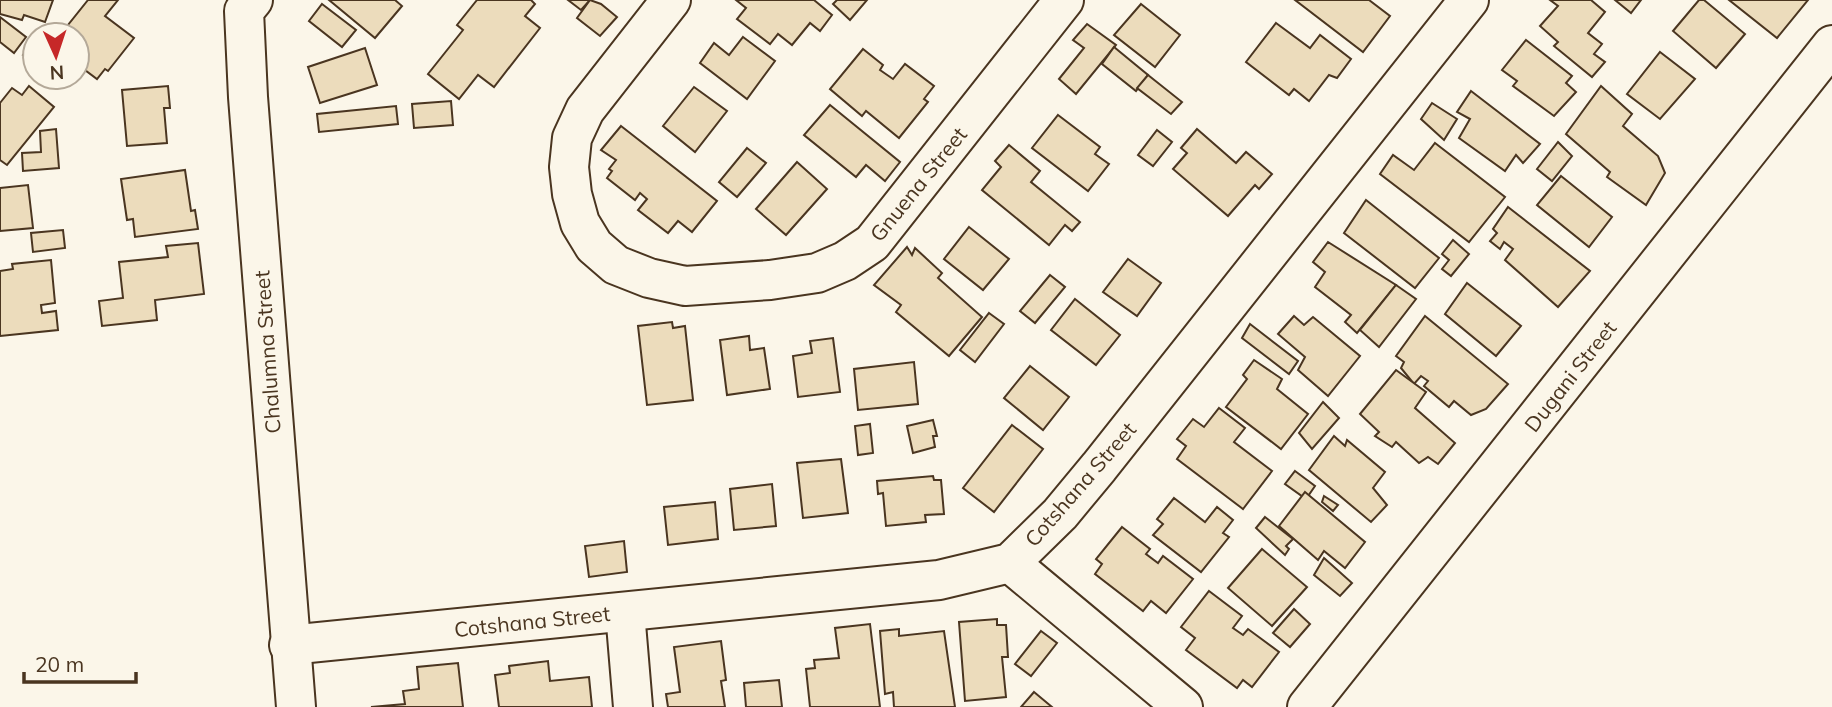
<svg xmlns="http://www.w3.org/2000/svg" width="1832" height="707" font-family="Mulish,sans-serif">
	<rect width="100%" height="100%" fill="#fbf6e9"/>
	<g fill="#ecdcbc" stroke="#4a3520" stroke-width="2">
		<path d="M0 0H53L45 22 24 15 22 20 0 14Z"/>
		<path d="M88 0H118L105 16 134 38 108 71 105 69 97 79 81 67 87 59 77 51V35H60Z"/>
		<path d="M329 0H395L402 6 375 38Z"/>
		<path d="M477 0H531L535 4 525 16 540 28 494 87 478 75 459 99 428 74 463 30 457 25Z"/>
		<path d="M568 0H590L581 10Z"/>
		<path d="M590 0 601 4 617 17 600 36 577 18Z"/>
		<path d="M736 0H814L832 15 820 31 810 23 792 45 778 34 770 44 737 19 746 8Z"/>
		<path d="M837 0H867L850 20 833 4Z"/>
		<path d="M1295 0H1369L1390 16 1363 52Z"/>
		<path d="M1550 0H1591L1605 12 1588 33 1602 44 1594 54 1605 62 1592 77 1554 46 1558 42 1540 26 1558 6Z"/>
		<path d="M1615 0H1641L1631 13Z"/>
		<path d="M1699 0H1704L1745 34 1716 68 1673 31Z"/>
		<path d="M1729 0H1808L1777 38Z"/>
		<path d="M322 4 356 30 342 47 309 21Z"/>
		<path d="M1141 4 1180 35 1155 67 1114 35Z"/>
		<path d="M0 17 26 37 14 53 0 42Z"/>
		<path d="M1276 23 1310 48 1320 35 1351 59 1337 78 1329 75 1309 101 1294 89 1289 95 1246 62Z"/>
		<path d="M1087 24 1116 45 1076 94 1059 79 1084 48 1073 40Z"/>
		<path d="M743 37 775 61 747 99 700 63 714 43 729 55Z"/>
		<path d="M35 38V64L23 55Z"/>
		<path d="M1526 40 1572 76 1566 83 1576 92 1554 116 1513 86 1517 81 1502 70Z"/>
		<path d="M1114 47 1148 75 1136 91 1102 64Z"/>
		<path d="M365 48 377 85 320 103 308 67Z"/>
		<path d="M863 49 883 65 880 70 893 79 905 64 934 86 924 99 928 102 899 138 866 111 862 116 830 89Z"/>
		<path d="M1660 52 1695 79 1660 119 1627 94Z"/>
		<path d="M1148 75 1182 102 1171 114 1137 88Z"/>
		<path d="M29 86 54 107 7 165 0 160V103L12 88 22 95Z"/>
		<path d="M168 86 170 108H164L167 143 127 146 122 90Z"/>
		<path d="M1601 86 1632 114 1623 126 1658 156 1665 173 1646 205 1607 177 1610 172 1566 134Z"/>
		<path d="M694 87 727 111 695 152 663 126Z"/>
		<path d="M1471 91 1540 144 1523 163 1516 155 1505 171 1459 138 1470 119 1457 112Z"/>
		<path d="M451 101 453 125 414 128 412 104Z"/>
		<path d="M1432 103 1457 119 1444 140 1421 119Z"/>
		<path d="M830 105 900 162 885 181 866 165 856 177 804 135Z"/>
		<path d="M396 106 398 124 319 132 317 114Z"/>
		<path d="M1058 115 1100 147 1095 154 1109 164 1088 191 1032 148Z"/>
		<path d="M621 126 717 201 692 232 678 221 668 233 638 210 647 199 640 193 635 200 607 178 612 171 609 169 616 160 601 150Z"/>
		<path d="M56 129 59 168 23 171 22 153 41 152 40 131Z"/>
		<path d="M1197 129 1236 163 1246 152 1272 174 1259 189 1255 185 1228 216 1173 169 1187 153 1181 148Z"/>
		<path d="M1157 130 1172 142 1153 166 1138 155Z"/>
		<path d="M1558 142 1572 156 1552 181 1537 169Z"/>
		<path d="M1435 143 1505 197 1469 242 1380 174 1393 155 1414 170Z"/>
		<path d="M1009 145 1040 171 1031 182 1080 222 1072 231 1065 225 1049 245 982 190 1001 167 995 161Z"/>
		<path d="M747 148 766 163 737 197 719 182Z"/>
		<path d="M797 162 827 189 786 235 756 209Z"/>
		<path d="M185 170 191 211 195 210 198 229 135 237 133 219 127 220 121 179Z"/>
		<path d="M1561 176 1612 217 1589 247 1537 205Z"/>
		<path d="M28 185 33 228 0 231V188Z"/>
		<path d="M1366 200 1439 258 1415 288 1344 233Z"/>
		<path d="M1508 207 1590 271 1558 307 1505 260 1513 249 1504 242 1500 249 1490 241 1497 233 1493 229Z"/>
		<path d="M969 227 1009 259 983 290 944 259Z"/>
		<path d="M63 230 65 248 33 252 31 233Z"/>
		<path d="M1453 240 1469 254 1451 276 1442 269 1449 260 1442 254Z"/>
		<path d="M1328 242 1396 285 1357 333 1345 322 1351 315 1315 287 1325 272 1313 262Z"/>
		<path d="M198 243 204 294 155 300 157 320 102 326 99 301 123 298 119 262 168 257 166 246Z"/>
		<path d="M907 247 912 255 915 248 942 273 938 278 982 317 949 356 896 312 901 305 874 285Z"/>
		<path d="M1128 259 1161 283 1137 316 1103 292Z"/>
		<path d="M51 260 55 303 41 305 42 313 56 311 58 330 0 336V271L13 269 12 264Z"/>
		<path d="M1050 275 1065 287 1035 323 1020 311Z"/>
		<path d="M1467 283 1521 326 1496 356 1445 314Z"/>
		<path d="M1396 285 1416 299 1379 347 1360 330Z"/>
		<path d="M1075 299 1120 335 1096 365 1051 330Z"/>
		<path d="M989 313 1004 324 975 362 960 350Z"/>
		<path d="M1294 316 1304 325 1313 317 1360 356 1328 396 1298 370 1305 357 1278 334Z"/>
		<path d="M1425 316 1508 384 1486 409 1471 415 1454 401 1449 407 1424 386 1428 381 1421 376 1414 384 1401 368 1404 362 1396 356Z"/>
		<path d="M672 322 673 328 685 326 693 400 647 405 638 326Z"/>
		<path d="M1250 324 1298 361 1289 374 1242 338Z"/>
		<path d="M749 336 750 350 764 348 770 389 727 395 720 340Z"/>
		<path d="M833 338 840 392 798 397 793 356 812 353 810 341Z"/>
		<path d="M1254 360 1282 379 1277 389 1308 414 1281 449 1226 407 1247 379 1243 375Z"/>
		<path d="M914 362 918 404 858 410 854 369Z"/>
		<path d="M1030 366 1069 397 1043 430 1004 398Z"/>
		<path d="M1396 370 1426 392 1415 408 1455 443 1438 464 1428 457 1419 463 1396 442 1392 447 1375 436 1379 432 1360 414Z"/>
		<path d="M1323 402 1339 418 1312 449 1299 433Z"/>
		<path d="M1219 408 1245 428 1234 442 1272 471 1243 509 1177 459 1186 446 1177 439 1193 419 1204 427Z"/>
		<path d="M933 420 937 436H933L935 447 913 453 907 426Z"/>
		<path d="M870 424 873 453 858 455 855 426Z"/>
		<path d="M1012 425 1043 449 994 512 963 488Z"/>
		<path d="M1334 436 1345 446 1347 440 1385 472 1373 488 1387 505 1371 522 1309 470Z"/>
		<path d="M841 459 848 513 803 518 797 463Z"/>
		<path d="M1295 471 1315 486 1306 499 1285 484Z"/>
		<path d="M933 476 934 480H941L944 514 925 515 926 522 886 526 883 493 878 494 877 481Z"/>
		<path d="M772 484 776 526 734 530 730 489Z"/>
		<path d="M1305 492 1365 542 1345 568 1324 551 1318 560 1279 526Z"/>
		<path d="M1324 496 1338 505 1333 511 1322 502Z"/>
		<path d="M1174 498 1205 522 1217 507 1233 520 1223 533 1229 537 1201 572 1153 535 1163 524 1157 519Z"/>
		<path d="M715 502 718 539 668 545 664 507Z"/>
		<path d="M1265 517 1293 539 1286 546 1289 549 1285 555 1256 528Z"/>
		<path d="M1122 527 1150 549 1146 554 1158 563 1163 556 1193 579 1166 613 1151 601 1143 611 1095 574 1102 564 1096 559Z"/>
		<path d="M624 541 627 572 589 577 585 546Z"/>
		<path d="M1262 549 1307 587 1272 626 1228 588Z"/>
		<path d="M1324 558 1352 583 1340 596 1314 575Z"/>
		<path d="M1209 591 1242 616 1233 628 1243 635 1248 629 1279 652 1252 687 1243 680 1237 688 1186 650 1195 638 1181 627Z"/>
		<path d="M1294 609 1310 624 1290 647 1273 633Z"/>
		<path d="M997 619V625H1006L1008 657H1002L1006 697 965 701 959 622Z"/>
		<path d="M870 624 880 707H810L806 669 815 668 814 660 839 658 835 628Z"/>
		<path d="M899 629V636L944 631 955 707H894L893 692 885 694 880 631Z"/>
		<path d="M1041 631 1057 643 1031 676 1015 664Z"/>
		<path d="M721 641 726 680 721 681 725 707H668L666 694 680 692 674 647Z"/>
		<path d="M548 661 550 681 589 677 592 707H499L495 675 510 673 509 666Z"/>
		<path d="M458 663 463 707H371L405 704 403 691 419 689 417 667Z"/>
		<path d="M779 680 782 707H746L744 683Z"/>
		<path d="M1034 692 1052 707H1021Z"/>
	</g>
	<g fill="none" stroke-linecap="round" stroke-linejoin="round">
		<defs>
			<g id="minor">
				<path d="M253 0 244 11 248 97 296 707"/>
				<path d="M671 0 585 110 572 138 569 167 572 194 580 223 594 246 616 265 649 278 685 286 770 280 817 273 845 261 872 243 1064 0"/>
				<path d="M1010 563 1183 707"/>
				<path d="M625 612 633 707"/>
				<path d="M289 645 939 580 1010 563 1060 514 1099 467 1469 0"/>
				<path d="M1307 707 1832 45"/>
			</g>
		</defs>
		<use href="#minor" stroke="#4a3520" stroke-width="42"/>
		<use href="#minor" stroke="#fbf6e9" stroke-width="38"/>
	</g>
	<g text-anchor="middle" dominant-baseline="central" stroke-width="5" stroke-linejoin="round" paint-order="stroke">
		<g font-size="21" fill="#4a3520" stroke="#fbf6e9">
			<text transform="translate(918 184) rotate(-51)">Gnuena Street</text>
			<text transform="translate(267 352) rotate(-94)">Chalumna Street</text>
			<text transform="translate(1570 376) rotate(-52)">Dugani Street</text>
			<text transform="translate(1080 484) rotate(-49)">Cotshana Street</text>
			<text transform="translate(532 621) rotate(-6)">Cotshana Street</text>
		</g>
	</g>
	<g transform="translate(56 56) rotate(177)"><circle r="33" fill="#fbf6e9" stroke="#b4a999" stroke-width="2"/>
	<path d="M0-5L12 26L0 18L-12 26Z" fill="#c62828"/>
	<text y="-10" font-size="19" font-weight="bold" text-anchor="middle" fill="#4a3520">N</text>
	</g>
	<path d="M24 672v10h112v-10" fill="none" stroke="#4a3520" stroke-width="3.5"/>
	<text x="35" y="672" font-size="21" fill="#4a3520" stroke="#fbf6e9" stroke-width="5" paint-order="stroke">20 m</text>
</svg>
